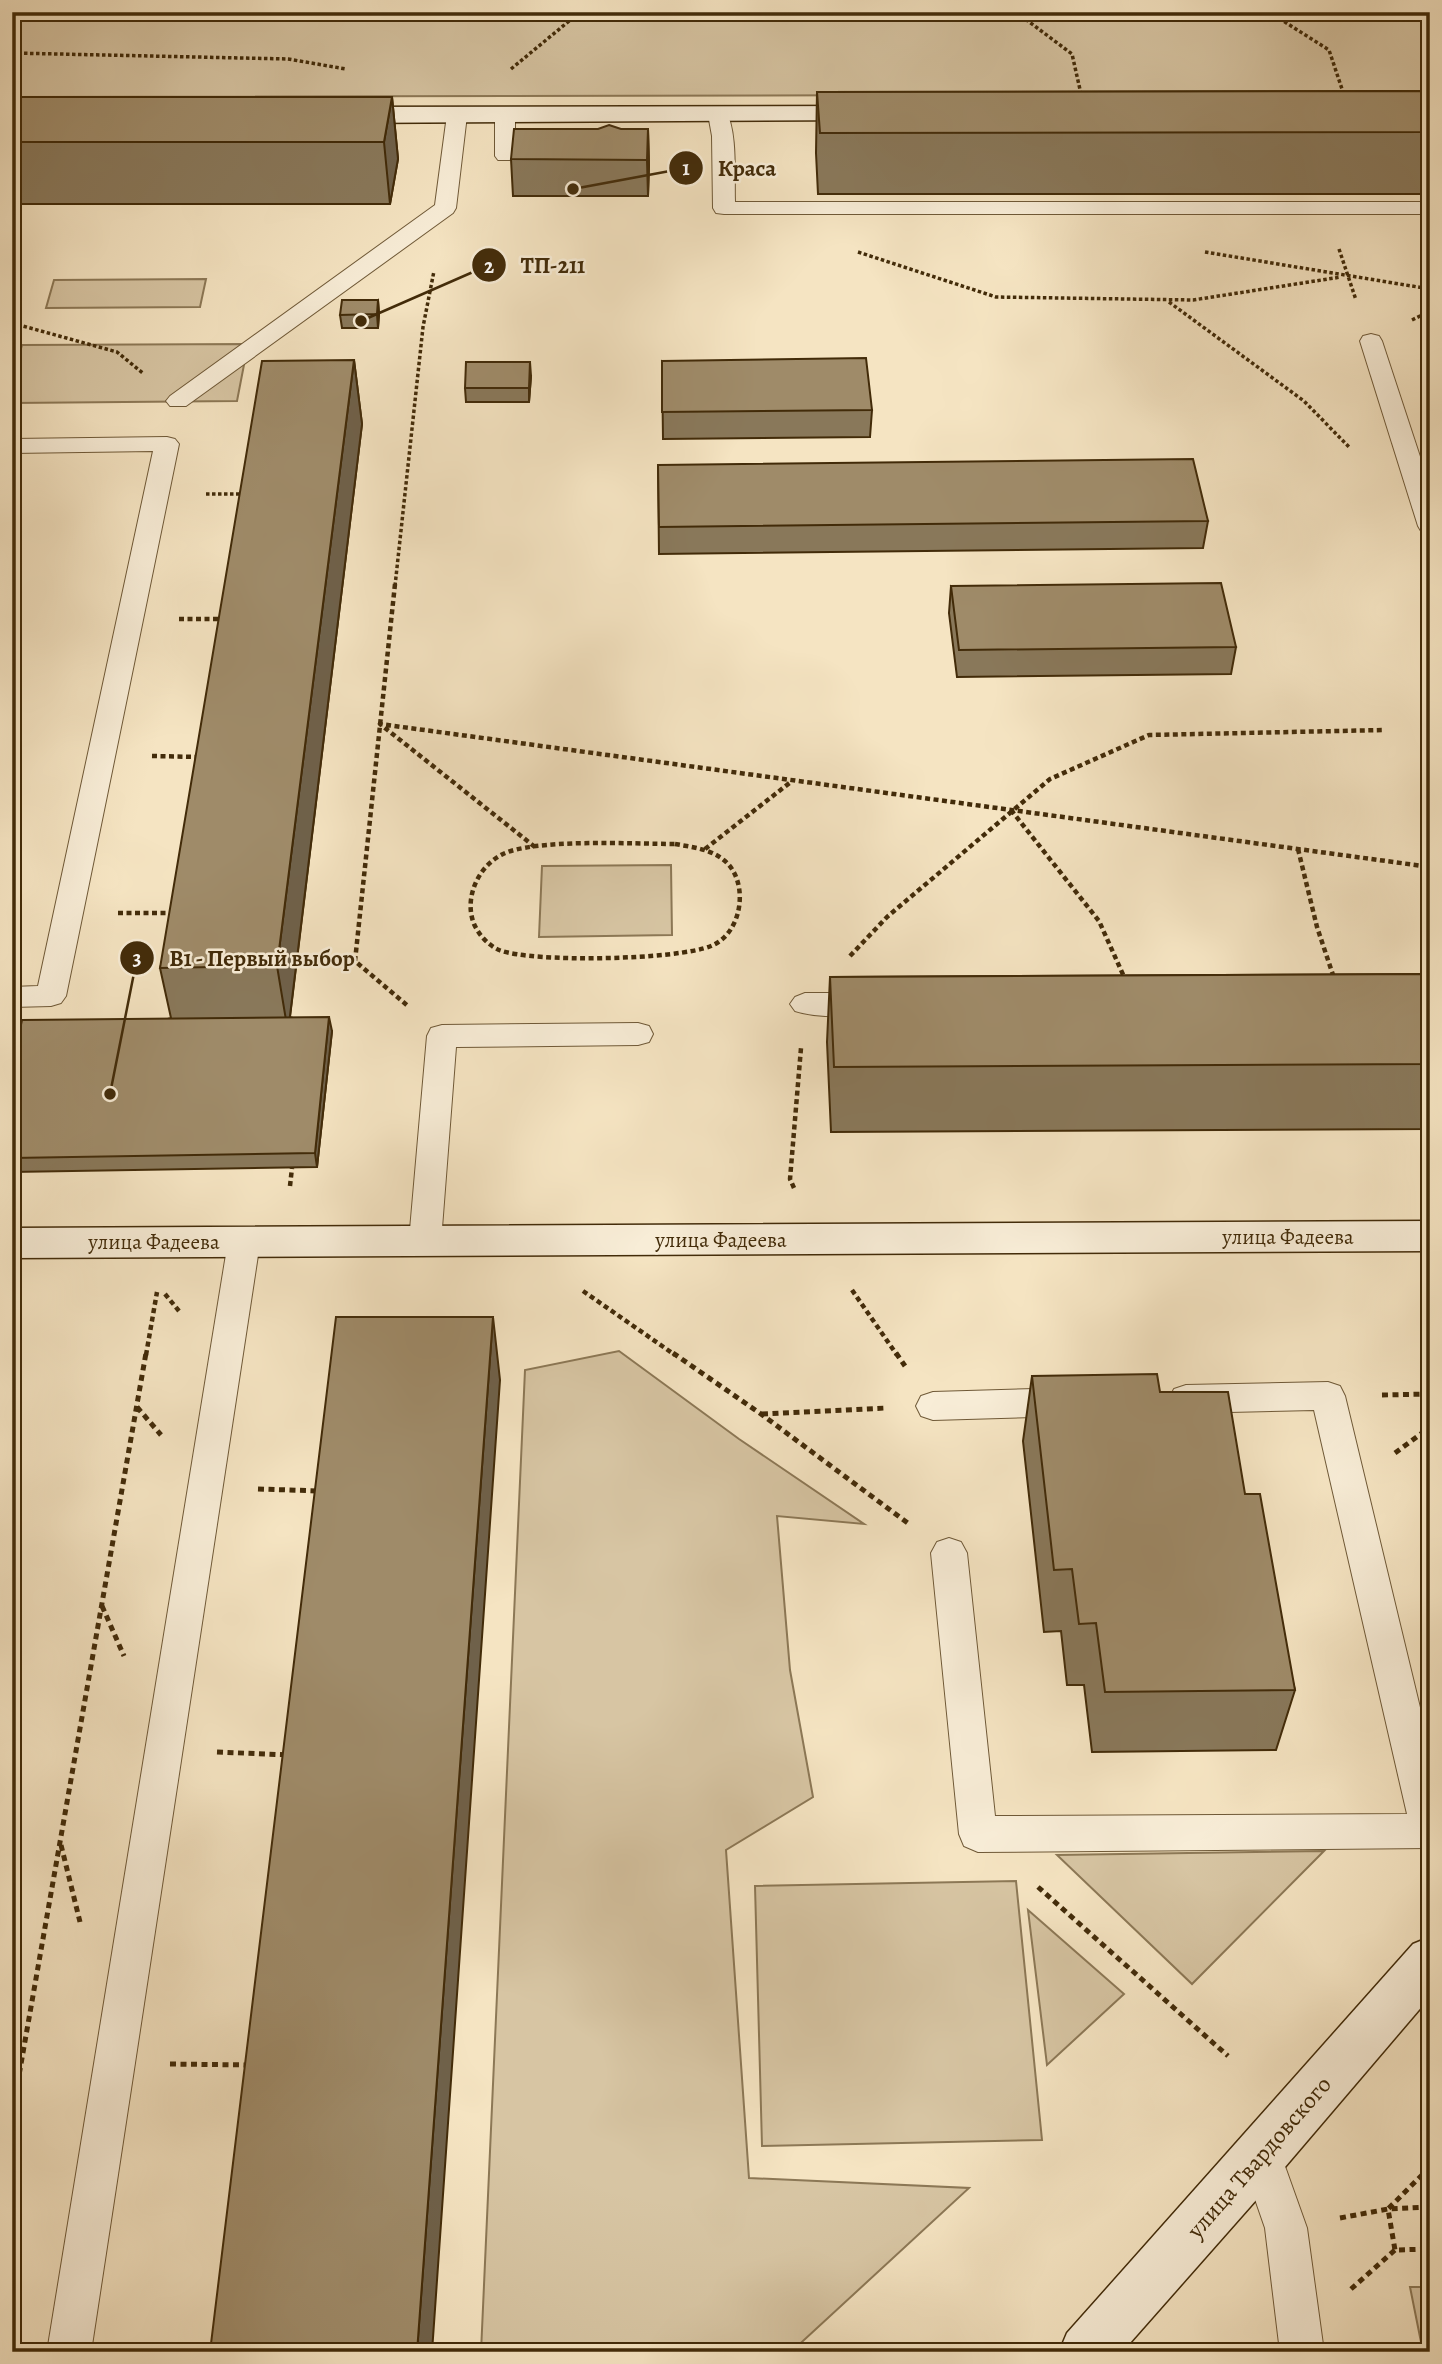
<svg xmlns="http://www.w3.org/2000/svg" width="1442" height="2364" font-family="Alegreya,serif">
	<rect width="100%" height="100%" fill="#f5e4c2"/>
	<filter id="stains"><feTurbulence type="fractalNoise" baseFrequency=".00286" numOctaves="4"/><feColorMatrix values="0 0 0 0 .2 0 0 0 0 .09 0 0 0 0 .02 0 0 0 .5 -.17"/></filter>
	<radialGradient id="worn" r=".72"><stop offset=".6" stop-color="#630" stop-opacity="0"/><stop offset="1" stop-color="#630" stop-opacity=".3"/></radialGradient>
	<g fill="#d7c5a3" stroke="#8c7856" stroke-width="2">
		<path d="M12 12H1430V94L12 97Z"/>
		<path d="M206 279 200 307 46 308 54 280Z"/>
		<path d="M248 344 237 401 12 403V380L22 345Z"/>
		<path d="M671 865 672 935 539 937 542 866Z"/>
		<path d="M619 1351 739 1439 864 1524 777 1516 790 1670 813 1797 726 1850 749 2178 969 2188 791 2352H481L525 1370Z"/>
		<path d="M1324 1851 1192 1984 1057 1855Z"/>
		<path d="M1016 1881 1042 2140 762 2146 755 1886Z"/>
		<path d="M1028 1910 1124 1994 1047 2065Z"/>
		<path d="M1410 2287H1430V2352H1423Z"/>
	</g>
	<g fill="none" stroke-linecap="round" stroke-linejoin="round">
		<defs>
			<g id="lane">
				<path d="M718 108 725 110C738 130 734 177 735 202H1430V214H724L716 213 713 208 712 136 708 114 711 110Z"/>
				<path d="M457 109 464 111 467 115 456 208 453 213 186 406H170L166 401 170 396 435 205 447 115 450 111Z"/>
				<path d="M505 109 512 111 515 115V150L560 152 563 156 560 160H498L495 156V115L498 111Z"/>
				<path d="M1371 334 1379 336 1382 341 1430 487V533L1421 531 1418 526 1360 341 1363 336Z"/>
				<path d="M167 437 175 439 179 444 66 996 61 1003 51 1006 12 1007V987L38 986 153 451 12 453V439Z"/>
				<path d="M805 993H870L880 997 885 1004 880 1011C859 1018 816 1018 795 1011L790 1004 795 997Z"/>
				<path d="M638 1023 649 1026 653 1034 649 1042 638 1045 456 1047 441 1241 436 1250 425 1253 414 1250 409 1241 427 1036 431 1028 442 1025Z"/>
				<path d="M244 1230 255 1233 260 1242 91 2352H47L228 1242 233 1233Z"/>
				<path d="M1328 1382 1340 1386 1345 1396 1430 1749V1848L978 1852 964 1846 959 1834 931 1553 937 1542 949 1538 961 1542 967 1553 995 1816 1407 1814 1314 1410 1186 1413 1174 1409 1169 1399 1174 1389 1186 1385Z"/>
				<path d="M1072 1388 1084 1392 1089 1402 1084 1412 1072 1416 933 1420 921 1416 916 1406 921 1396 933 1392Z"/>
				<path d="M1261 2135 1276 2141 1307 2228 1324 2352H1280L1265 2228 1240 2156 1246 2141Z"/>
			</g>
			<g id="secondary">
				<path d="M868 106 877 108 880 113 877 118 868 120 340 123 331 120 327 115 331 110 340 107Z"/>
				<path d="M1430 1221V1251L12 1258V1228Z"/>
				<path d="M1430 1937V1997L1279 2174 1122 2352H1059L1067 2333 1413 1944Z"/>
			</g>
		</defs>
		<use href="#lane" stroke="#6f5937" stroke-width="2"/>
		<use href="#secondary" stroke="#422b09" stroke-width="3"/>
		<g stroke="#422b09" stroke-width="3.5" stroke-dasharray="3.5 2.5" stroke-linecap="butt">
			<path d="M1016 12 1072 54 1081 94"/>
			<path d="M1269 12 1329 50 1344 95"/>
			<path d="M12 53 288 59 346 69"/>
			<path d="M511 69 580 12"/>
			<path d="M1339 249 1356 300"/>
			<path d="M858 252 996 297 1193 300 1341 277"/>
			<path d="M1205 252 1430 289"/>
			<path d="M1169 302 1304 401 1349 447"/>
			<path d="M1412 320 1430 311"/>
			<path d="M12 323 117 352 144 374"/>
			<path d="M206 494H246"/>
			<path d="M395 586 423 327 434 271"/>
		</g>
		<g stroke="#422b09" stroke-width="4.5" stroke-dasharray="5 3.5" stroke-linecap="butt">
			<path d="M395 584 355 961 408 1006"/>
			<path d="M179 619H223"/>
			<path d="M152 756 200 757"/>
			<path d="M1011 810 1099 921 1125 979"/>
			<path d="M675 844C692 847 711 849 725 861 750 883 742 934 711 946 677 960 532 963 499 950 488 945 479 935 474 924 464 899 477 868 501 855 532 838 635 844 675 844Z"/>
			<path d="M535 847 380 724 1430 867"/>
			<path d="M705 849 792 781"/>
			<path d="M1298 849 1317 927 1334 978"/>
			<path d="M118 913H173"/>
			<path d="M850 956 887 917 1050 779 1149 735 1385 730"/>
			<path d="M290 1186 292 1168"/>
			<path d="M794 1188 790 1179 801 1048"/>
			<path d="M852 1290 897 1355"/>
			<path d="M583 1291 675 1355"/>
			<path d="M165 1294 179 1311"/>
			<path d="M146 1355 157 1292"/>
		</g>
		<g stroke="#422b09" stroke-width="5" stroke-dasharray="6 4.5" stroke-linecap="butt">
			<path d="M673 1353 761 1414 909 1524"/>
			<path d="M896 1353 905 1366"/>
			<path d="M1382 1395 1430 1394"/>
			<path d="M137 1407 161 1435"/>
			<path d="M762 1414 886 1408"/>
			<path d="M1395 1453 1430 1427"/>
			<path d="M258 1489 320 1491"/>
			<path d="M102 1606 124 1656"/>
			<path d="M217 1752 289 1755"/>
			<path d="M61 1845 80 1922"/>
			<path d="M1038 1887 1228 2056"/>
			<path d="M170 2064 249 2065"/>
			<path d="M12 2115 146 1353"/>
			<path d="M1430 2167 1388 2209 1395 2250 1430 2249"/>
			<path d="M1340 2218 1388 2209 1430 2207"/>
			<path d="M1351 2289 1395 2250"/>
		</g>
		<use href="#lane" fill="#f8edd7" fill-rule="evenodd"/>
		<use href="#secondary" fill="#f8edd7" fill-rule="evenodd"/>
	</g>
	<g fill="#89785a" stroke="#422b09" stroke-width="2">
		<path d="M1430 91V194H818L816 153 817 92Z"/>
		<path d="M12 97H392L398 159 390 204H12Z"/>
		<path d="M621 129H648L649 165 648 196H513L511 159Z"/>
		<path d="M378 300 379 314 378 328H342L340 315Z"/>
		<path d="M354 360 362 424 290 1017 332 1031 317 1167 12 1172V1066L171 1018 160 968Z"/>
		<path d="M662 361 872 410 870 437 663 439Z"/>
		<path d="M531 376 529 402H466L465 388Z"/>
		<path d="M658 465 1208 521 1203 548 659 554Z"/>
		<path d="M951 586 1236 647 1231 674 957 677 949 613Z"/>
		<path d="M1430 974V1129L831 1132 827 1042 830 977Z"/>
		<path d="M1032 1376 1160 1392 1245 1494 1295 1690 1276 1750 1092 1752 1084 1685H1067L1061 1631 1044 1632 1023 1441Z"/>
	</g>
	<g fill="#6f614a" stroke="#422b09" stroke-width="2">
		<path d="M392 97 398 159 390 204 384 142Z"/>
		<path d="M648 129 649 165 648 196 647 160Z"/>
		<path d="M378 300 379 314 378 328 377 314Z"/>
		<path d="M354 360 362 424 288 1032 277 966Z"/>
		<path d="M530 362 531 376 529 402V388Z"/>
		<path d="M329 1017 332 1031 317 1167 315 1153Z"/>
		<path d="M493 1317 500 1380 432 2352H417Z"/>
	</g>
	<g fill="#9f8b69" stroke="#422b09" stroke-width="2">
		<path d="M1430 91V132L820 133 817 92Z"/>
		<path d="M12 97H392L384 142H12Z"/>
		<path d="M609 125 621 129H648L647 160 511 159 514 129H598Z"/>
		<path d="M342 300H378L377 314 340 315Z"/>
		<path d="M866 358 872 410 662 412V361Z"/>
		<path d="M354 360 277 966 160 968 262 361Z"/>
		<path d="M466 362H530L529 388H465Z"/>
		<path d="M1193 459 1208 521 659 527 658 465Z"/>
		<path d="M1221 583 1236 647 959 650 951 586Z"/>
		<path d="M1430 974V1064L834 1067 830 977Z"/>
		<path d="M329 1017 315 1153 12 1158V1066L22 1020Z"/>
		<path d="M336 1317H493L417 2352H210Z"/>
		<path d="M1157 1374 1160 1392H1228L1245 1494H1260L1295 1690 1105 1692 1096 1623 1079 1624 1072 1569 1054 1570 1032 1376Z"/>
	</g>
	<g text-anchor="middle" dominant-baseline="central" stroke-width="5" stroke-linejoin="round" paint-order="stroke">
		<g font-size="21" fill="#422b09" stroke="#f8edd7">
			<text x="1288" y="1237">улица Фадеева</text>
			<text x="721" y="1240">улица Фадеева</text>
			<text x="154" y="1242">улица Фадеева</text>
		</g>
		<g font-size="24" fill="#422b09" stroke="#f8edd7">
			<text transform="translate(1259 2157) rotate(-49)">улица Твардовского</text>
		</g>
	</g>
	<path fill="none" stroke="#422b09" stroke-width="2.5" d="M573 189L686 168M361 321L489 265M110 1094L137 958"/>
	<g fill="#422b09" stroke="#f8edd7" stroke-width="2.5">
		<circle cx="573" cy="189" r="7"/>
		<circle cx="361" cy="321" r="7"/>
		<circle cx="110" cy="1094" r="7"/>
		<circle cx="686" cy="168" r="18"/>
		<circle cx="489" cy="265" r="18"/>
		<circle cx="137" cy="958" r="18"/>
	</g>
	<g font-size="21" text-anchor="middle" font-weight="bold" fill="#fff">
		<text x="686" y="175">1</text>
		<text x="489" y="273">2</text>
		<text x="137" y="965">3</text>
	</g>
	<g font-size="23" text-anchor="middle" font-weight="bold" fill="#422b09" stroke="#f8edd7" stroke-width="5" stroke-linejoin="round" paint-order="stroke">
		<text x="747" y="176">Краса</text>
		<text x="553" y="273">ТП-211</text>
		<text x="262" y="966">В1 - Первый выбор</text>
	</g>
	<rect width="1442" height="2364" fill="none" stroke="#f5e4c2" stroke-width="42"/>
	<rect x="14" y="14" width="1414" height="2336" fill="none" stroke="#422b09" stroke-width="3.5"/>
	<rect x="21" y="21" width="1400" height="2322" fill="none" stroke="#422b09" stroke-width="2"/>
	<rect width="100%" height="100%" filter="url(#stains)"/>
	<rect width="100%" height="100%" fill="url(#worn)"/>
</svg>
